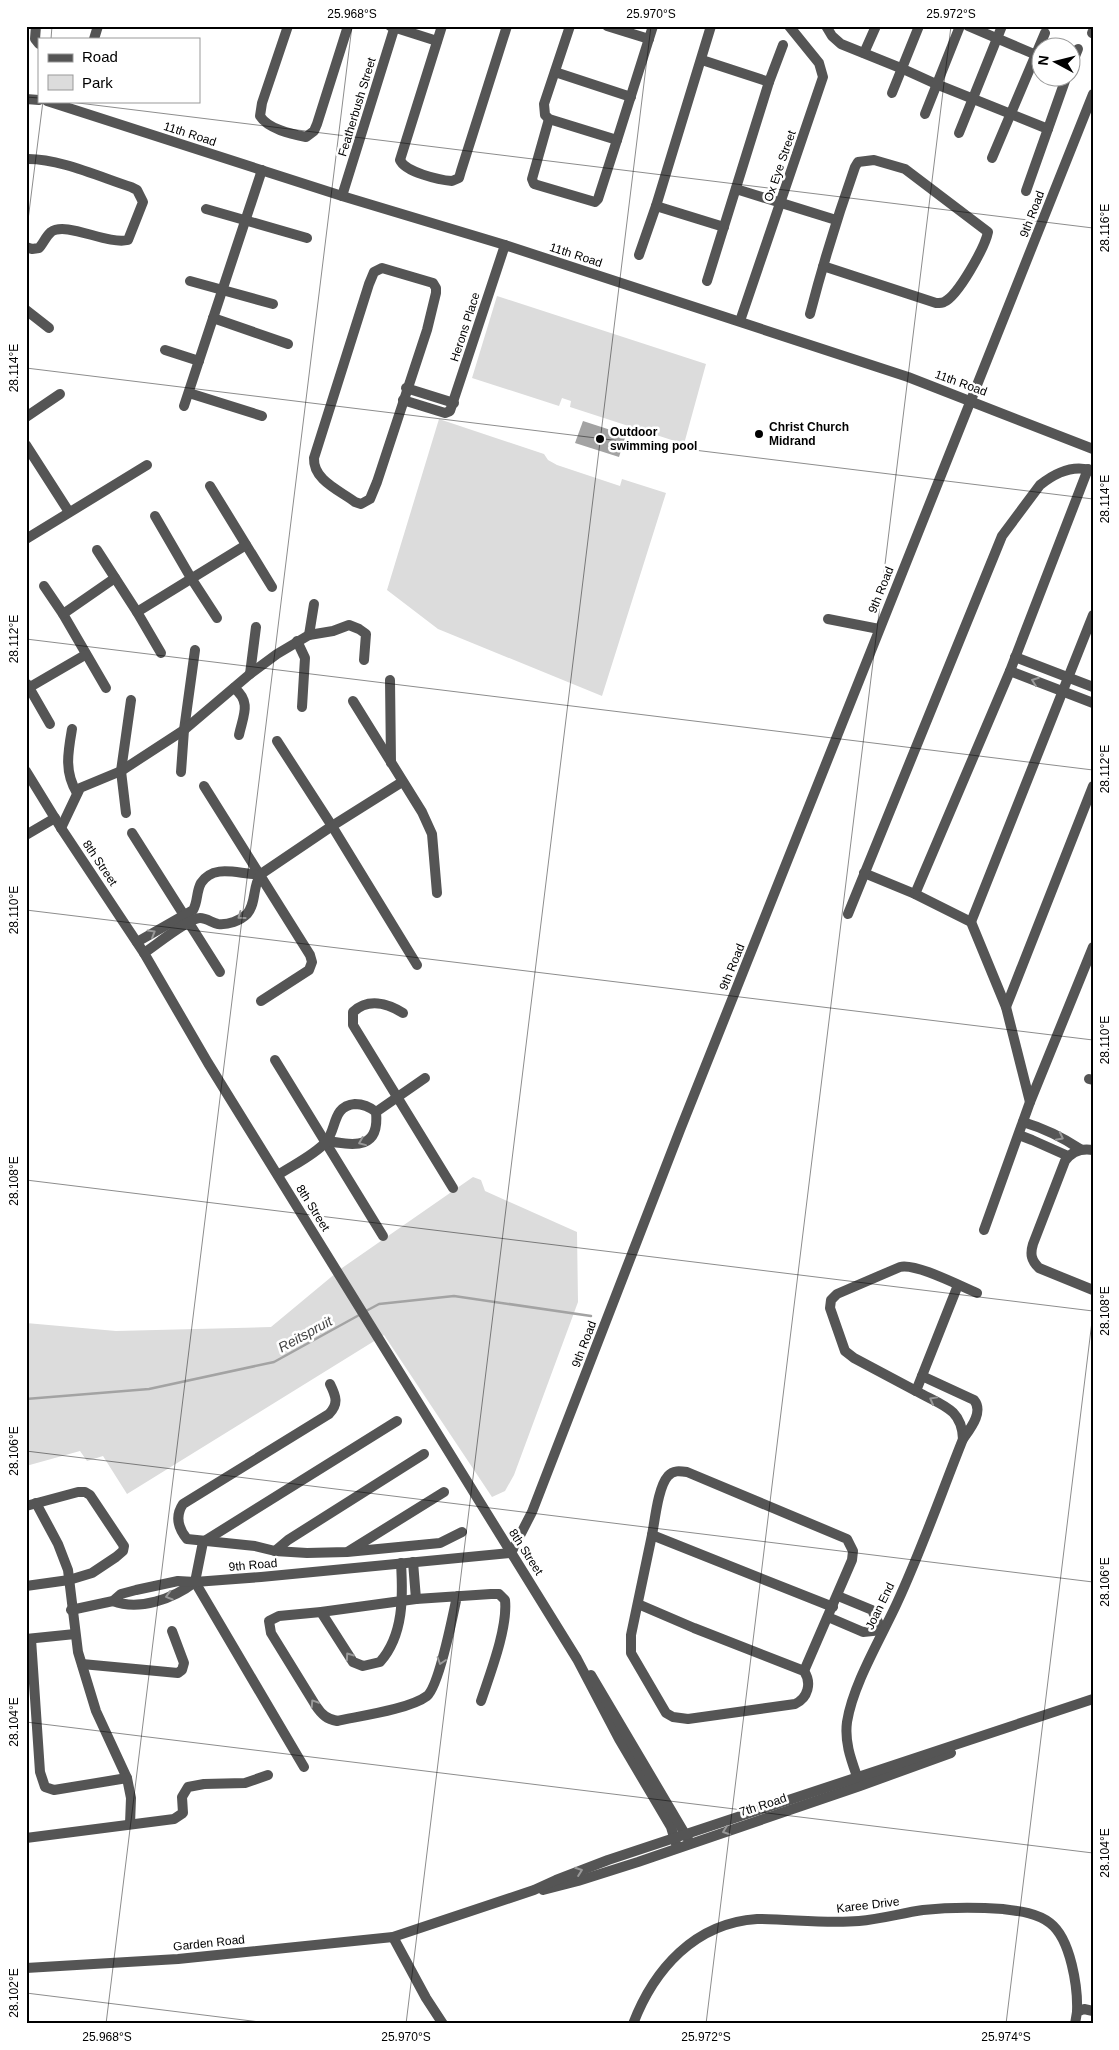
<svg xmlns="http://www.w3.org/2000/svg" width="1119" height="2050" font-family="Helvetica,sans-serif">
	<rect width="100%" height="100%" fill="#fff"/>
	<g fill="#dcdcdc">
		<path d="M497 296 706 364 684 444 570 407 571 401 562 398 559 406 472 378Z"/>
		<path d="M439 419 544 454 548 460 557 465 620 486 622 479 666 493 602 696 438 629 387 590Z"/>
		<path d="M473 1177 481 1180 485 1191 577 1232 578 1302 514 1475 505 1491 492 1497 384 1335 127 1494 103 1456 87 1461 80 1451 26 1466V1323L116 1331 271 1327 342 1268Z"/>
	</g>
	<path fill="#a3a3a3" d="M583 421 626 435 619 457 575 443Z"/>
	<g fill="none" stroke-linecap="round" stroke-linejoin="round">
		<g stroke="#a3a3a3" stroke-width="2.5">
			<path d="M366 1311 379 1304 454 1296 591 1316"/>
			<path d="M26 1399 149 1389 274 1362 361 1314"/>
		</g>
		<g stroke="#555" stroke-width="10">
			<path d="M36 26 35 39 39 44"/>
			<path d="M288 26 262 103 260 116C268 129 291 134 306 137L314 131 317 124 348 26"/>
			<path d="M390 26 437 41"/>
			<path d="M442 26 400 160C405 172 439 180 452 181L459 178 461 171 507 26"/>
			<path d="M570 26 544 104 545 115 549 119 617 140 653 26"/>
			<path d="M607 26 649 39"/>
			<path d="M826 26 832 36 841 44 903 69 936 84 1048 129"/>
			<path d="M968 26 1041 57"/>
			<path d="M1092 33 1093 31"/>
			<path d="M94 39 98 26"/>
			<path d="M864 53 876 26"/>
			<path d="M702 60 769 82"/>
			<path d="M1072 64 1078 49"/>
			<path d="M555 72 631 97"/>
			<path d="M892 93 919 26"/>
			<path d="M26 99 39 100"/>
			<path d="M47 101 342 196 505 245 908 377 1093 449"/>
			<path d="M925 114 960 26"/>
			<path d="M549 119 532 179 534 184 595 202 598 199 617 140"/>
			<path d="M959 133 1002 26"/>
			<path d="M992 158 1045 33"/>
			<path d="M26 159C58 158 100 177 131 187L137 190 143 202 128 240C107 245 66 221 51 232 46 236 43 244 39 248L32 249 26 247"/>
			<path d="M736 189 836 220"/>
			<path d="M1026 191 1066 78"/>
			<path d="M342 196 395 26"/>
			<path d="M656 206 724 227"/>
			<path d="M206 209 307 238"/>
			<path d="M639 255 656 206 711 26"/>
			<path d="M382 268 433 283 436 288V293L427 330 377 482 370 499 361 504 355 502C339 490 313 480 314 458L369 284 374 272Z"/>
			<path d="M190 281 273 304"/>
			<path d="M707 281 769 82 783 45"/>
			<path d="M26 310 49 328"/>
			<path d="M810 314C823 264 838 215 855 167L858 162 874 160 905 169 988 232C985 247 958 296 944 302 942 303 939 303 936 303L823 266"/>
			<path d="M213 318 288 344"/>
			<path d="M740 321 823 77 819 63 789 26"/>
			<path d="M165 350 199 361"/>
			<path d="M406 388 454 403"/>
			<path d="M189 393 262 416"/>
			<path d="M403 400 445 413 450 411 505 245"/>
			<path d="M184 406 262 170"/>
			<path d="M26 417 60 394"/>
			<path d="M26 445 69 512"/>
			<path d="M210 486 272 587"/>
			<path d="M155 516 191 578 217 618"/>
			<path d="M26 539 147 465"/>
			<path d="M97 550 137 612 161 653"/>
			<path d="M44 586 63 614 106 688"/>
			<path d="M137 612 246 545"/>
			<path d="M63 614 115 578"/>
			<path d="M828 619 879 629"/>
			<path d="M309 635 314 604"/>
			<path d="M297 641 305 658 302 707"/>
			<path d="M1015 657 1093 687"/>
			<path d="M1010 671 1093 703"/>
			<path d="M250 674 256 627"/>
			<path d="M390 680 391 763"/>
			<path d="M27 684 50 724"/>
			<path d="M30 687 85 655"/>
			<path d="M234 688C252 702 243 716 239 735"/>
			<path d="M353 701 422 812 432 834 437 893"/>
			<path d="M72 729C68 752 64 772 77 793"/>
			<path d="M277 741 332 826 417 965"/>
			<path d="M181 772 184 730 195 650"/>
			<path d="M204 786 310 955 312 962 309 970 261 1001"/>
			<path d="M126 813 121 771 131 700"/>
			<path d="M61 828 80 788 121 771 184 730 250 674 277 654 309 635 333 631 349 625 359 629 366 634 364 660"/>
			<path d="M132 833 220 972"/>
			<path d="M26 835 55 818"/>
			<path d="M864 873 915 894 971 922 1006 1007 1030 1102"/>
			<path d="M915 894 1010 671 1088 469"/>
			<path d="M848 914 1002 536 1040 485C1055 473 1074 464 1093 471"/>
			<path d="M971 922 1093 615"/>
			<path d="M137 942 193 910C198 902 196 892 201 883 215 862 242 876 261 874"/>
			<path d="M144 953C155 946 189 918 200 918 207 918 212 923 218 924 228 925 240 921 247 914 257 902 252 886 261 874L332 826 402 782"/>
			<path d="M1006 1007 1093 786"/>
			<path d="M403 1013C387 1003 368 998 353 1012V1025L453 1188"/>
			<path d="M275 1060 383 1236"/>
			<path d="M1089 1079 1093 1080"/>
			<path d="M376 1112 425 1078"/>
			<path d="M1023 1122C1043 1128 1062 1137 1080 1149"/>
			<path d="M1019 1135 1032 1140 1068 1156"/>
			<path d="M1093 1150C1081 1148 1072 1151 1065 1161L1033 1244C1030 1254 1031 1260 1039 1268L1093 1290"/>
			<path d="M278 1175C293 1165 313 1156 326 1142 337 1129 332 1106 355 1104 362 1104 370 1107 376 1112 380 1151 353 1145 327 1141"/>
			<path d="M984 1230 1030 1102 1093 947"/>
			<path d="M958 1285 916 1391 854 1358 845 1351 830 1308 831 1300 837 1294 900 1267C916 1263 960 1286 977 1293"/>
			<path d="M330 1384C336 1396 339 1404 329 1414L183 1504C175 1516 178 1528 187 1539L255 1546 275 1551 307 1553 347 1552 440 1543 462 1532"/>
			<path d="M916 1391C941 1405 962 1408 963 1439"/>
			<path d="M36 1503 58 1544 68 1570 78 1652 96 1711 127 1778 131 1798 130 1824"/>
			<path d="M26 1506 78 1492H85L90 1495 124 1546 123 1551 116 1557 92 1573 69 1580 26 1586"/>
			<path d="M652 1535C655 1520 658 1487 668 1476 673 1470 680 1471 687 1472L847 1539 853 1551 852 1560 804 1671"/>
			<path d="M275 1551 288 1540 424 1454"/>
			<path d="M349 1551 444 1492"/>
			<path d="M413 1562 416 1599"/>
			<path d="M195 1582 304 1767"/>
			<path d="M457 1596C453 1615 439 1686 427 1696 410 1709 360 1716 337 1721 327 1719 322 1715 316 1706L271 1633 269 1621 279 1616 321 1612 416 1599 491 1594H499L505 1600C508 1628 490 1674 481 1701"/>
			<path d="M838 1596 872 1610 882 1630"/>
			<path d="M113 1601C139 1611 173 1599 195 1582L203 1542 397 1421"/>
			<path d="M638 1604 694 1628 804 1671C812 1683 808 1698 795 1704L688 1719 673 1717 666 1713 631 1653V1635L652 1535 833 1607"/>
			<path d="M71 1610 113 1601 121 1594 136 1590 178 1581 195 1582 261 1577 511 1553 532 1512 680 1130 1093 94"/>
			<path d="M321 1612 353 1662 363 1666 380 1662C404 1635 403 1596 401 1563"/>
			<path d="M828 1617 863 1632 882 1630"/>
			<path d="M26 1639 75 1634"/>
			<path d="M31 1639 40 1772 45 1787 54 1790 127 1778"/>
			<path d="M82 1664 178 1673 182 1670 184 1663 172 1631"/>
			<path d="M860 1785C853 1764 844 1745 847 1722 853 1684 881 1638 897 1603 922 1549 941 1494 963 1439 970 1429 984 1412 974 1400L922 1376"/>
			<path d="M26 1838 174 1819 183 1813 182 1797 188 1787 204 1784 245 1783 268 1775"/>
			<path d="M633 2024C654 1969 695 1923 757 1919 791 1919 825 1924 859 1921 881 1919 902 1913 923 1910 950 1907 976 1907 1003 1909 1019 1911 1037 1913 1050 1923 1071 1939 1078 1988 1077 2012"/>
			<path d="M1075 2024 1077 2012 1084 2009 1093 2011"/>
		</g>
		<g stroke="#555" stroke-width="10">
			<path d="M26 771 61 828 144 953 208 1063 577 1659 619 1739 671 1827 677 1847"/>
			<path d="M591 1675 688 1839"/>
			<path d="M543 1890 578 1881 638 1862 860 1786 951 1753"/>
			<path d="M393 1937 426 1998 443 2024"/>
			<path d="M26 1968 178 1959 393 1937 534 1890 556 1880 608 1860 1093 1699"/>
		</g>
	</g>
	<defs><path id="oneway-chevron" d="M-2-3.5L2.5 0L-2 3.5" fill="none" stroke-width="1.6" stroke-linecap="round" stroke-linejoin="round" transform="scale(1.25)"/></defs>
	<g stroke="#999">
		<use href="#oneway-chevron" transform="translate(1035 681) rotate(-160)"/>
		<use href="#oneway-chevron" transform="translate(241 916) rotate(144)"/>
		<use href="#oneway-chevron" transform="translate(152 933) rotate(-31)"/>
		<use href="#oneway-chevron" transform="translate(1060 1137) rotate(27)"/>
		<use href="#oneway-chevron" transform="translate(362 1142) rotate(158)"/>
		<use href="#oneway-chevron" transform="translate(933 1400) rotate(-151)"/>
		<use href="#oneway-chevron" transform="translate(169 1596) rotate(163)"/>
		<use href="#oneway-chevron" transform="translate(349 1656) rotate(-125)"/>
		<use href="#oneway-chevron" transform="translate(441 1661) rotate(108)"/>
		<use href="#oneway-chevron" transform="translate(314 1703) rotate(-123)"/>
		<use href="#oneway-chevron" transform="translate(726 1831) rotate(161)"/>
		<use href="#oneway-chevron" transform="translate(579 1871) rotate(-20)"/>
	</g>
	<path fill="none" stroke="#000" stroke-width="1" stroke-opacity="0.45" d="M51 39 52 26M26 97 39 98M62 101 1093 228M26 236 43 101M26 368 1093 499M26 639 1093 770M26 910 1093 1040M26 1180 1093 1311M26 1451 1093 1582M26 1722 1093 1853M26 1993 276 2024M106 2024 352 26M406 2024 651 26M706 2024 951 26M1006 2024 1093 1313"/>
	<g fill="#000" stroke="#fff" stroke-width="2">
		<circle cx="759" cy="434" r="5"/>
		<circle cx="600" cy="439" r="5"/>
	</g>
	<g text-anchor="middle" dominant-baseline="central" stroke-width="5" stroke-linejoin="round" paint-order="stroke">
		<g font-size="12" fill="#000" stroke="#fff">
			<text transform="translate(357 107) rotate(-73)">Featherbush Street</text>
			<text transform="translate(190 134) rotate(18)">11th Road</text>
			<text transform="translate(780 166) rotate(-71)">Ox Eye Street</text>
			<text transform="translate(1032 214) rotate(-69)">9th Road</text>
			<text transform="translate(576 255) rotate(18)">11th Road</text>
			<text transform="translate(465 327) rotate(-72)">Herons Place</text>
			<text transform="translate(961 383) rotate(20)">11th Road</text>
			<text transform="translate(881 590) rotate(-68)">9th Road</text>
			<text transform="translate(100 863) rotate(56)">8th Street</text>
			<text transform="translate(732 967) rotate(-68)">9th Road</text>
			<text transform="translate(313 1208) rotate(58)">8th Street</text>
			<text transform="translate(584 1344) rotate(-69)">9th Road</text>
			<text transform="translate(526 1552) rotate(57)">8th Street</text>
			<text transform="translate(253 1565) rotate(-5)">9th Road</text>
			<text transform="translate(880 1606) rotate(-64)">Joan End</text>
			<text transform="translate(763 1805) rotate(-18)">7th Road</text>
			<text transform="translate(868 1905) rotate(-7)">Karee Drive</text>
			<text transform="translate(209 1943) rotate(-6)">Garden Road</text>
		</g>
		<g font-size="12" font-weight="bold" fill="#000" stroke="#fff" text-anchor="start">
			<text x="769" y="427">Christ Church<tspan x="769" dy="14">Midrand</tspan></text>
			<text x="610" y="432">Outdoor<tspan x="610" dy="14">swimming pool</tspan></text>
		</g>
		<g font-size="14" font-style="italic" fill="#444" stroke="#fff">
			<text transform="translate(305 1334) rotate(-29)">Reitspruit</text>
		</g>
	</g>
	<rect width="1119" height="2050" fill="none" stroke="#ffffff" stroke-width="55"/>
	<rect x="38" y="38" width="162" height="65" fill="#ffffff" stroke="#999999"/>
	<rect x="48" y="54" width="25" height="8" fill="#555555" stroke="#999999"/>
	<text x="82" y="62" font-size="15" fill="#000000">Road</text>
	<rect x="48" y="75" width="25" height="15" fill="#dcdcdc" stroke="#999999"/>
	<text x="82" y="88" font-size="15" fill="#000000">Park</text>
	<g transform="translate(1056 62) rotate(277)"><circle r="24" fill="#ffffff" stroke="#999999"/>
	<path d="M0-4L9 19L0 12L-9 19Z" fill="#000000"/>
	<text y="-8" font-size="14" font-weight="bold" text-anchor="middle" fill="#000000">N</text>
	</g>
	<rect x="28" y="28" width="1064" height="1994" fill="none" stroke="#000" stroke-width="2"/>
	<g font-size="12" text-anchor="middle" fill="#000">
		<text x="352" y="18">25.968°S</text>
		<text x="651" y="18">25.970°S</text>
		<text x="951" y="18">25.972°S</text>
		<text transform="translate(1105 228) rotate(-90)" y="4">28.116°E</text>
		<text transform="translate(14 368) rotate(-90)" y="4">28.114°E</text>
		<text transform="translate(1105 499) rotate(-90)" y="4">28.114°E</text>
		<text transform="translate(14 639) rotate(-90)" y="4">28.112°E</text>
		<text transform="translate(1105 769) rotate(-90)" y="4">28.112°E</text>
		<text transform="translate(14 910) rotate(-90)" y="4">28.110°E</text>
		<text transform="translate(1105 1040) rotate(-90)" y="4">28.110°E</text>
		<text transform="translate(14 1181) rotate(-90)" y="4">28.108°E</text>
		<text transform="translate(1105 1311) rotate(-90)" y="4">28.108°E</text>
		<text transform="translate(14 1451) rotate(-90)" y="4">28.106°E</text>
		<text transform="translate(1105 1582) rotate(-90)" y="4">28.106°E</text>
		<text transform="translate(14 1722) rotate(-90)" y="4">28.104°E</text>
		<text transform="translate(1105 1853) rotate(-90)" y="4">28.104°E</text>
		<text transform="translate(14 1993) rotate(-90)" y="4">28.102°E</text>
		<text x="107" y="2041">25.968°S</text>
		<text x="406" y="2041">25.970°S</text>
		<text x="706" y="2041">25.972°S</text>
		<text x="1006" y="2041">25.974°S</text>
	</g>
</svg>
